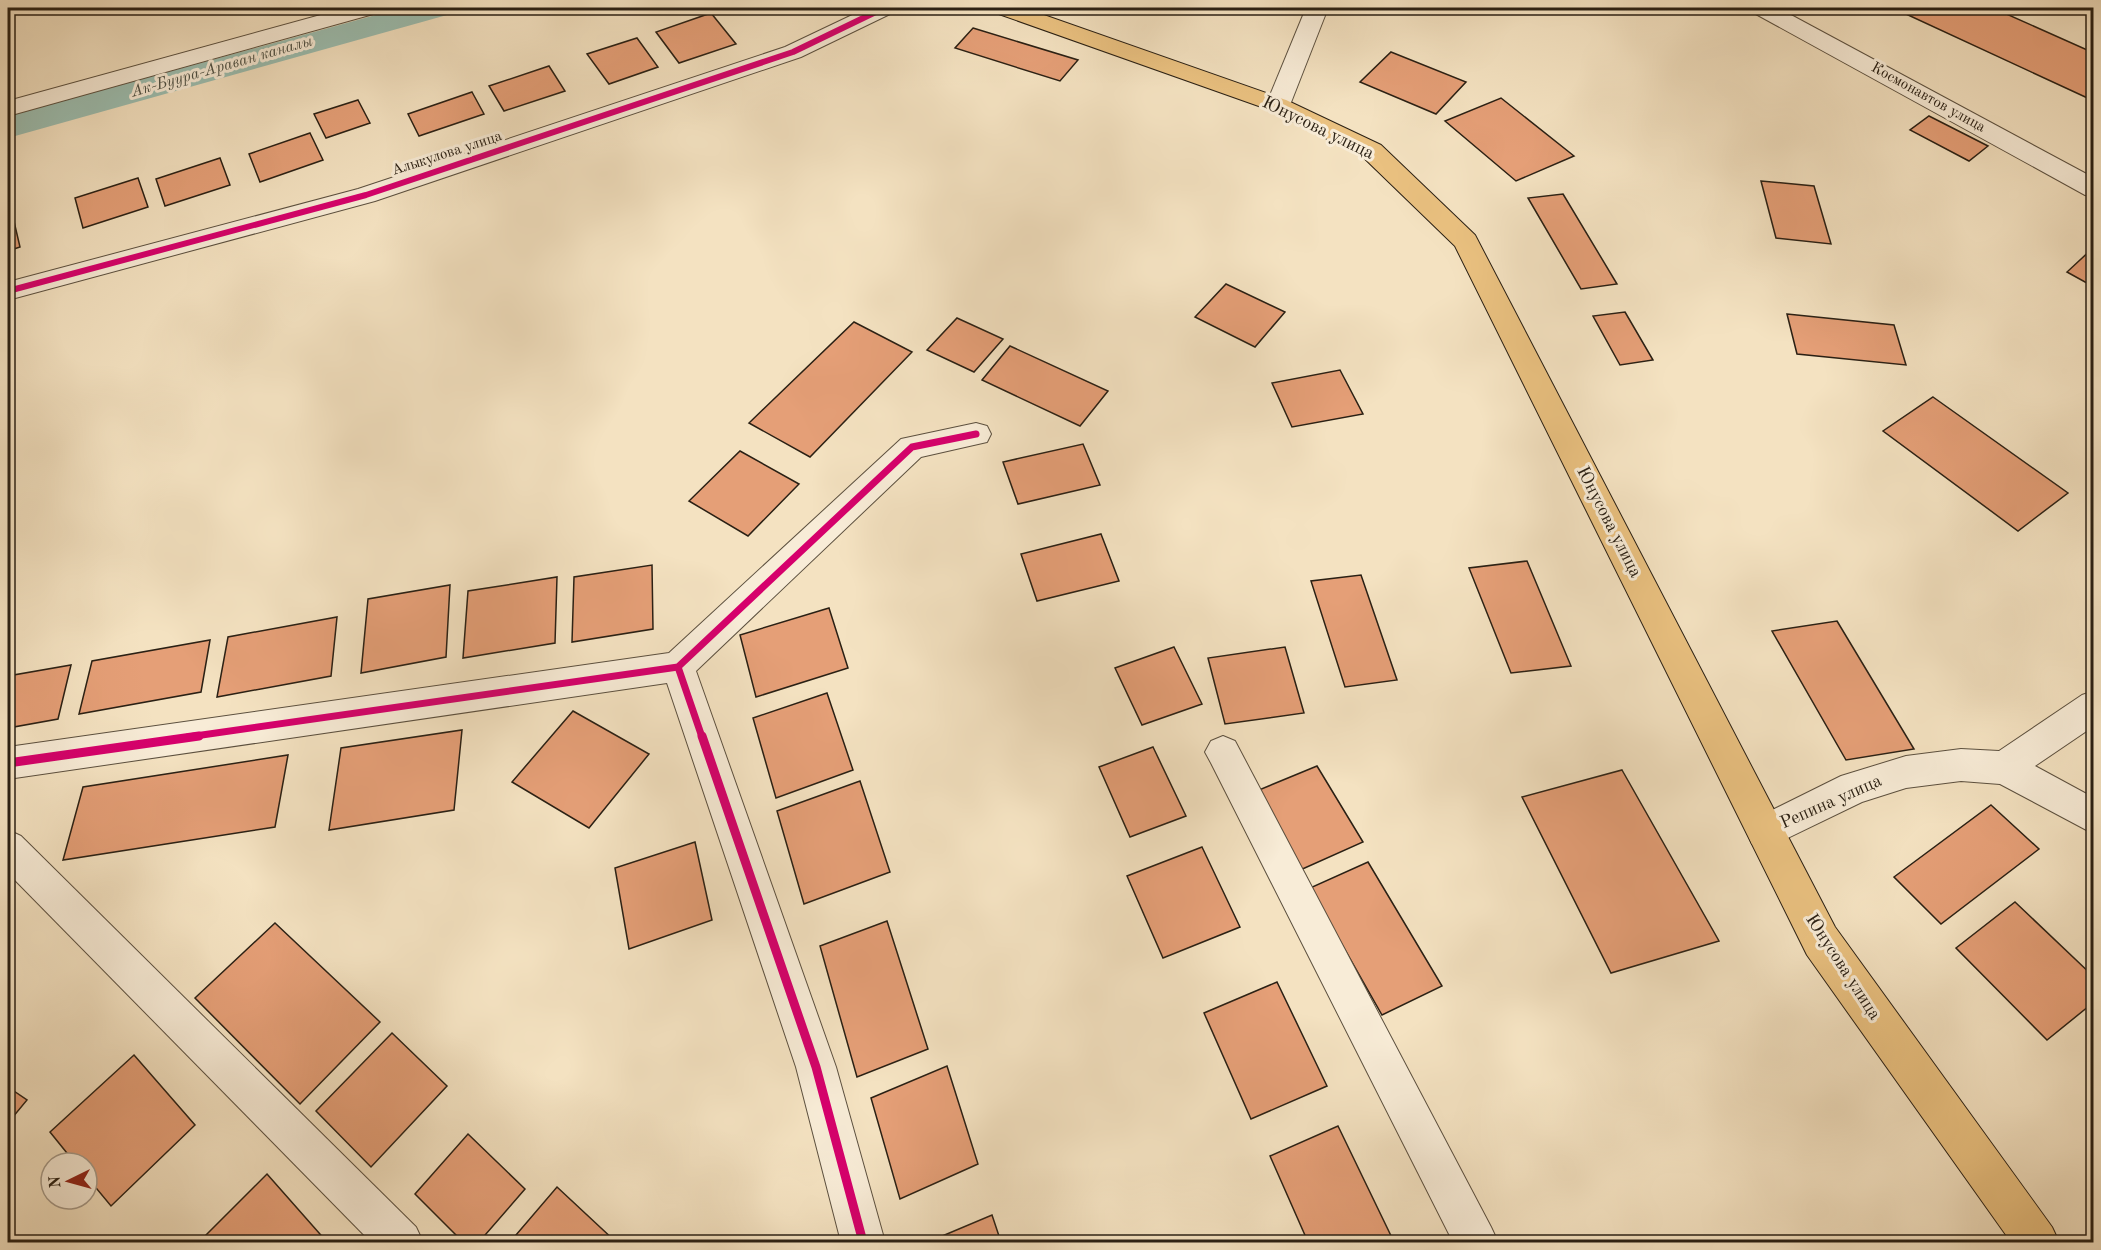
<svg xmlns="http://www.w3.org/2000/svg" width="2101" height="1250" font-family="'Old Standard TT',serif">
	<rect width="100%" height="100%" fill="#f4e2c1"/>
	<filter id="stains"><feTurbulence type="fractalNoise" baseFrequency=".00333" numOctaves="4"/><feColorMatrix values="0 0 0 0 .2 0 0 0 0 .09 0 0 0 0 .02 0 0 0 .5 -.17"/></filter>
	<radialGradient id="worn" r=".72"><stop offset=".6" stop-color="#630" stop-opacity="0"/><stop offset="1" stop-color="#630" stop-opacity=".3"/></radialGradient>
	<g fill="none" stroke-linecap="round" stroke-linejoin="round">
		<path fill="#9cbeb0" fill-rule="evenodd" d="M401 8H452L447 15 8 138V116Z"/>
	</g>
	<g fill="#e59f77" stroke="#2a2014" stroke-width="1.5">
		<path d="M1893 8H1993L2094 53V101Z"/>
		<path d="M711 13 736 44 679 63 656 32Z"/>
		<path d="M973 28 1078 60 1060 81 955 48Z"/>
		<path d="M637 38 658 67 609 84 587 54Z"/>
		<path d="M1391 52 1466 82 1436 114 1360 82Z"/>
		<path d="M549 66 565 91 504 111 489 86Z"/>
		<path d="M472 92 484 114 419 136 408 114Z"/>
		<path d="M1501 98 1574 156 1516 181 1445 121Z"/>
		<path d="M358 100 370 123 326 138 314 114Z"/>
		<path d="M1929 116 1988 146 1969 161 1910 130Z"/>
		<path d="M310 133 323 160 260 182 249 154Z"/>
		<path d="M220 158 230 185 165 206 156 179Z"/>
		<path d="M138 178 148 207 83 228 75 198Z"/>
		<path d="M1761 181 1814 186 1831 244 1776 238Z"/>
		<path d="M1563 194 1617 284 1581 289 1528 198Z"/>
		<path d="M9 200 20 247 8 251V201Z"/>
		<path d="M2094 247V287L2067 272Z"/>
		<path d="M1226 284 1285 312 1255 347 1195 317Z"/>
		<path d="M1625 312 1653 360 1620 365 1593 316Z"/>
		<path d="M1787 314 1894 325 1906 365 1797 354Z"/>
		<path d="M957 318 1003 339 974 372 927 350Z"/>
		<path d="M854 322 912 352 810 457 749 423Z"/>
		<path d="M1010 346 1108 391 1080 426 982 380Z"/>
		<path d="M1340 370 1363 414 1292 427 1272 383Z"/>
		<path d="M1933 397 2068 493 2018 531 1883 431Z"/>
		<path d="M1083 444 1100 485 1018 504 1003 462Z"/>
		<path d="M740 451 799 484 748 536 689 501Z"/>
		<path d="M1101 534 1119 581 1037 601 1021 554Z"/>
		<path d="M1527 561 1571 666 1511 673 1469 568Z"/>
		<path d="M652 565 653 629 572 642 574 577Z"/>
		<path d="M1361 575 1397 680 1345 687 1311 581Z"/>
		<path d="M557 577 555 643 463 658 468 591Z"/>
		<path d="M450 585 446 657 361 673 368 599Z"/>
		<path d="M829 608 848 668 756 697 740 635Z"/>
		<path d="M337 617 331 676 217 697 228 637Z"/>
		<path d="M1837 621 1914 749 1846 760 1772 631Z"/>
		<path d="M210 640 201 692 79 714 92 661Z"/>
		<path d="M1174 647 1202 704 1142 725 1115 668Z"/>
		<path d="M1285 647 1304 713 1225 724 1208 658Z"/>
		<path d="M71 665 58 719 8 728V676Z"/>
		<path d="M827 693 853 770 776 798 753 718Z"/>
		<path d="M573 711 649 754 589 828 512 782Z"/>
		<path d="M462 730 454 810 329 830 341 748Z"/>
		<path d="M1153 747 1186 816 1130 837 1099 767Z"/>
		<path d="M288 755 275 827 63 860 83 787Z"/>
		<path d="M1317 766 1363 842 1298 871 1254 792Z"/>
		<path d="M1622 770 1719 941 1611 973 1522 797Z"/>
		<path d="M860 781 890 872 804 904 777 811Z"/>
		<path d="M1991 805 2039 849 1941 924 1894 877Z"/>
		<path d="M695 842 712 920 629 949 615 868Z"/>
		<path d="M1202 847 1240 927 1163 958 1127 876Z"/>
		<path d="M1368 862 1442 986 1382 1015 1310 888Z"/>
		<path d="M2015 902 2094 977V1002L2047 1040 1956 948Z"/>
		<path d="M887 921 928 1049 857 1077 820 946Z"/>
		<path d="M275 923 380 1022 300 1104 195 998Z"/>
		<path d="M1277 982 1327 1086 1251 1119 1204 1013Z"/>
		<path d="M392 1033 447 1086 371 1167 316 1111Z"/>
		<path d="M134 1055 195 1125 111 1206 87 1177V1163H75L50 1132Z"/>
		<path d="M947 1066 978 1164 900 1199 871 1098Z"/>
		<path d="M8 1087 27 1100 8 1123Z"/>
		<path d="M1338 1126 1394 1242H1308L1270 1156Z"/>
		<path d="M468 1134 525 1189 479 1242H463L415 1194Z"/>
		<path d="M267 1174 327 1242H199Z"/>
		<path d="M557 1187 616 1242H510Z"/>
		<path d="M992 1215 1001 1242H928Z"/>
	</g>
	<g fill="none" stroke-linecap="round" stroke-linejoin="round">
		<defs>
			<g id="minor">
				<path d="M346 8H380L377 13 8 116V101Z"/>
				<path d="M867 8H895L892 13 801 57 375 201 8 300V282L358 189 785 47Z"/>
				<path d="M1306 8H1328L1290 105 1286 110 1278 112 1270 110 1266 105Z"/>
				<path d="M1751 8H1778L2094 178V197L2085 195 1754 13Z"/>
				<path d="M976 423 987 426 991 434 987 442 921 457 696 671 836 1067 885 1242H841L796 1067 667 683 8 779V747L669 653 901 439Z"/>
				<path d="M2094 691V726L2035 766 2094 798V834L2000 784 1961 781 1906 788 1862 802 1765 849 1752 844 1747 832 1752 820 1841 776 1906 756 1961 749 1999 751 2082 695Z"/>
				<path d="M1223 736 1235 741 1491 1227 1498 1242H1453L1211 763 1205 752 1211 741Z"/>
				<path d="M8 830 21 836 416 1227 423 1242H371L8 873Z"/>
			</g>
			<path id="major" d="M993 8H1024L1286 100 1381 145 1475 235 1835 927 2052 1227 2059 1242H2011L1807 955 1455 246 1363 157 1270 110 996 13Z"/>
		</defs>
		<use href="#minor" stroke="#5c503f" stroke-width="2"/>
		<use href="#major" stroke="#2a2014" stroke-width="2"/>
		<use href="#minor" fill="#f8ecd7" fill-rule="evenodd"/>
		<use href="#major" fill="#eac180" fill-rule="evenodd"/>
		<defs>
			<path id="cycleway-far2" d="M8 291 366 195 793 52 884 8"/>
			<g id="cycleway-far1">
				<path d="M678 667 702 737"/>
				<path d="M188 737 678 667 912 447 976 434"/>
			</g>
			<g id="cycleway">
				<path d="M702 736 816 1067 863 1242"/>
				<path d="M8 763 199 736"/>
			</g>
		</defs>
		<use href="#cycleway-far2" stroke="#f8ecd7" stroke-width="9"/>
		<use href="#cycleway-far1" stroke="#f8ecd7" stroke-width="10"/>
		<use href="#cycleway" stroke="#f8ecd7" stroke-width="13"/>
		<use href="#cycleway-far2" stroke="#d6006c" stroke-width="6"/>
		<use href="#cycleway-far1" stroke="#d6006c" stroke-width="7"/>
		<use href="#cycleway" stroke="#d6006c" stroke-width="9"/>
	</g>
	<g text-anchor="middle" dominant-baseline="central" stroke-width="6" stroke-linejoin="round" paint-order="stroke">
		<g font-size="15" fill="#2a2014" stroke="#f8ecd7">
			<text transform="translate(1928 98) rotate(29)">Космонавтов улица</text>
			<text transform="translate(447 154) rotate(-18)">Алыкулова улица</text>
		</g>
		<g font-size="16" font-style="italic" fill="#4c4f43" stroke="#f8ecd7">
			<text transform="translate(222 67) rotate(-16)">Ак-Буура-Араван каналы</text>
		</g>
		<g font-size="18" fill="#2a2014" stroke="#f8ecd7">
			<text transform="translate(1318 128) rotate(26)">Юнусова улица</text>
			<text transform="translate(1609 522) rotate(63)">Юнусова улица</text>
			<text transform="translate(1831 802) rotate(-24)">Репина улица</text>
			<text transform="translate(1843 967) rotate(57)">Юнусова улица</text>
		</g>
	</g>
	<rect width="2101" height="1250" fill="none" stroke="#f4e2c1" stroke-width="30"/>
	<rect x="9" y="9" width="2083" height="1232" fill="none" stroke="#2a2014" stroke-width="3"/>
	<rect x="15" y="15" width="2071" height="1220" fill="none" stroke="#2a2014" stroke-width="1.5"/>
	<g transform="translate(69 1181) rotate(265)"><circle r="28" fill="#f8ecd7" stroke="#a69a89" stroke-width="1.5"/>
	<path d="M0-4.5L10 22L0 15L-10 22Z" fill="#8f2418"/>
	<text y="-9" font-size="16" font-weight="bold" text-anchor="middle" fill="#2a2014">N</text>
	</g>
	<rect width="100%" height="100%" filter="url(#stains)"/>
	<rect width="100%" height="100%" fill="url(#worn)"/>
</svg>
